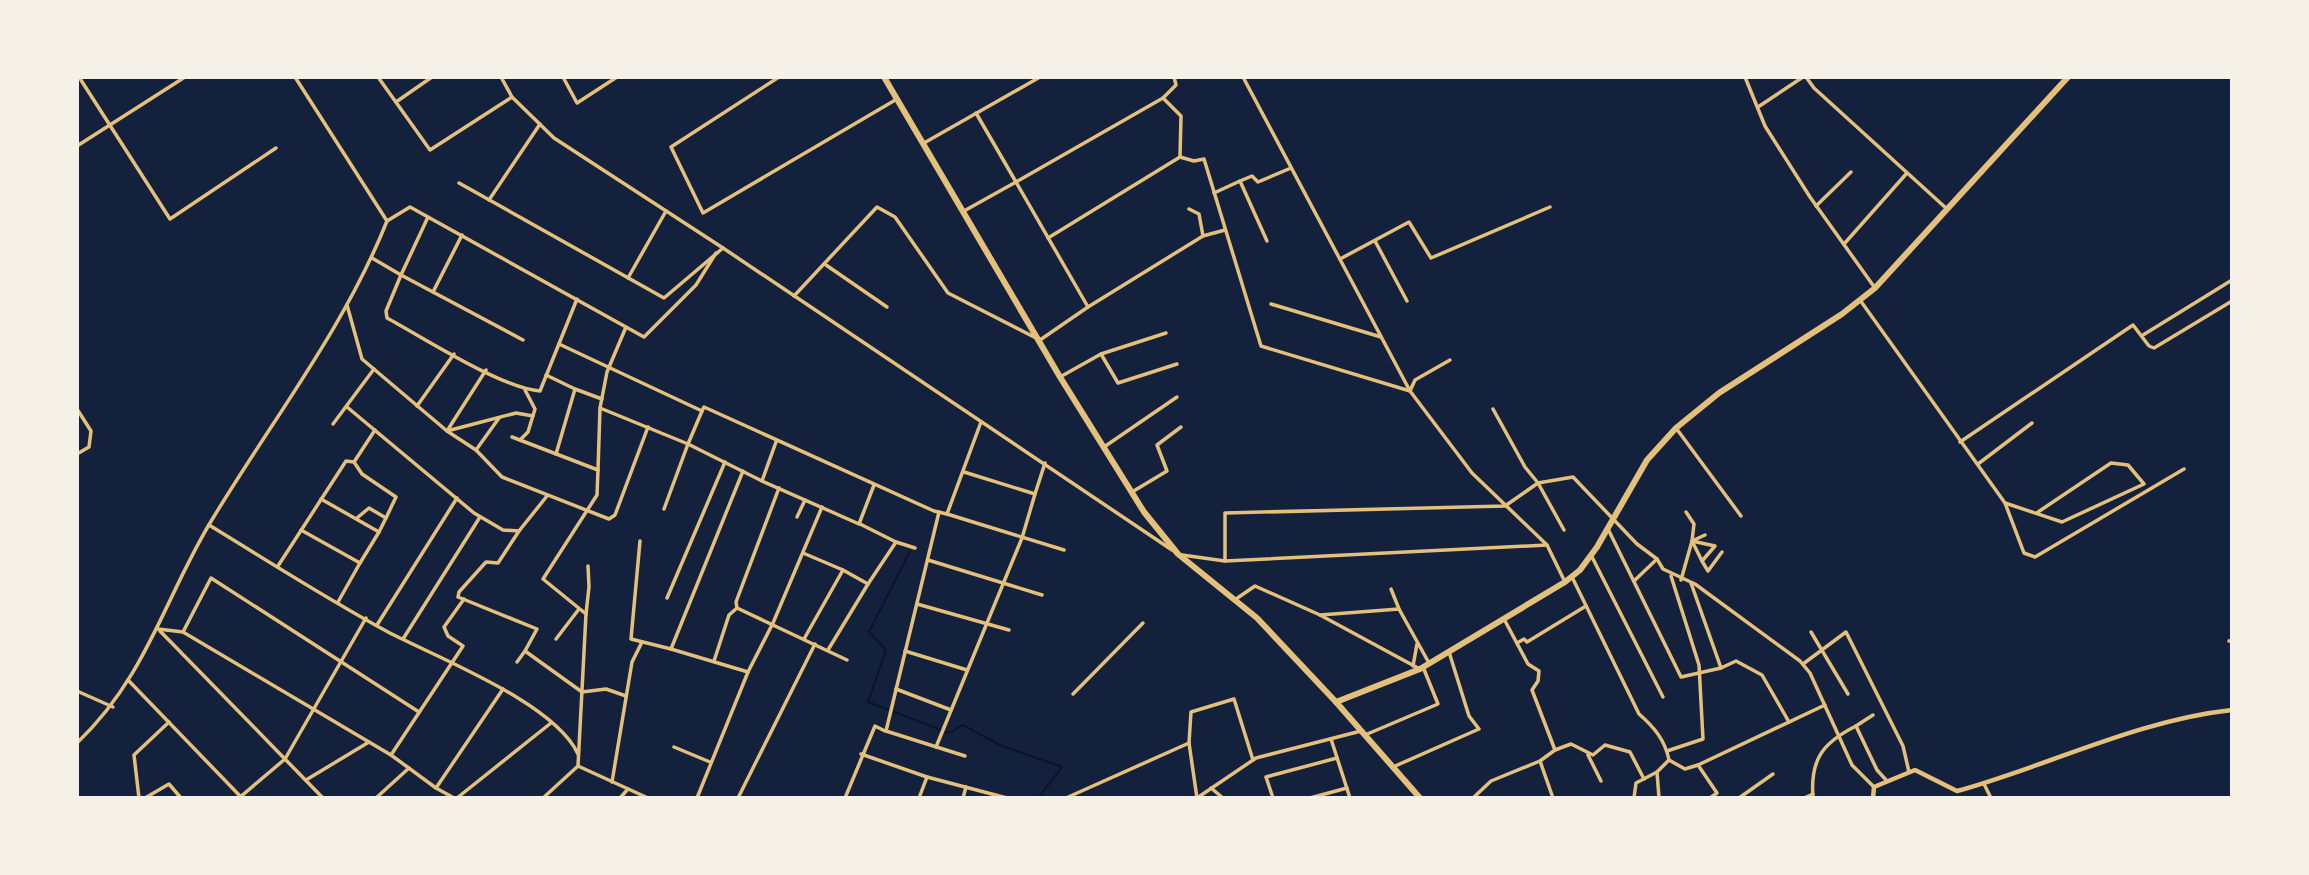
<svg xmlns="http://www.w3.org/2000/svg" width="2309" height="875" font-family="'PT Sans Narrow',sans-serif">
	<rect width="100%" height="100%" fill="#14213d"/>
	<g fill="none" stroke-linecap="round" stroke-linejoin="round">
		<path stroke="#0b132b" stroke-width="2" d="M910 551 869 632 886 650 868 702 949 733 963 725 1000 745 1062 767 1038 798"/>
		<g stroke="#e5c07b" stroke-width="3.5">
			<path d="M79 77 170 219 276 148"/>
			<path d="M378 77 430 150 512 97 501 77"/>
			<path d="M563 77 577 103 617 77"/>
			<path d="M779 77 671 147 703 213 897 99"/>
			<path d="M1243 77 1410 391 1472 473 1547 545 1565 582"/>
			<path d="M1745 77 1765 126 1810 197 1875 288"/>
			<path d="M1806 77 1814 88 1947 209"/>
			<path d="M512 97 554 138 723 248 1172 550"/>
			<path d="M396 102 432 77"/>
			<path d="M1758 107 1803 77"/>
			<path d="M976 113 1016 182 1163 98 1176 85 1174 77"/>
			<path d="M924 143 1040 77"/>
			<path d="M77 146 185 77"/>
			<path d="M1180 157 1194 161 1204 159 1261 346 1410 391"/>
			<path d="M1240 181 1252 176 1258 182 1291 168"/>
			<path d="M459 183 664 298 723 248"/>
			<path d="M1214 193 1240 181 1267 241"/>
			<path d="M489 200 540 124"/>
			<path d="M1816 206 1851 172"/>
			<path d="M387 221 410 207 644 337 696 285 716 253"/>
			<path d="M1203 236 1225 230"/>
			<path d="M1048 238 1180 157 1181 116 1163 98"/>
			<path d="M1375 241 1407 301"/>
			<path d="M1844 244 1907 173"/>
			<path d="M372 258 401 275 428 217"/>
			<path d="M1340 259 1409 222 1431 258 1550 207"/>
			<path d="M826 265 887 307"/>
			<path d="M628 278 666 211"/>
			<path d="M433 292 462 235"/>
			<path d="M794 296 877 207 895 217 948 293 1040 340 1088 307 1016 182 964 211"/>
			<path d="M1860 300 2005 503 2024 553 2035 557 2184 469"/>
			<path d="M1271 304 1381 337"/>
			<path d="M347 305 362 359 447 431 476 450 502 477 609 519 615 515 648 427"/>
			<path d="M1088 307 1203 236 1199 214 1189 209"/>
			<path d="M626 327 607 372 600 408 688 444 702 411"/>
			<path d="M1166 333 1101 354 1118 383 1177 364"/>
			<path d="M2143 335 2232 280"/>
			<path d="M523 340 401 275 386 311 387 318C424 338 501 388 540 391L577 299"/>
			<path d="M559 344 702 411 704 407 934 511 947 514 981 422"/>
			<path d="M486 370 447 431 516 413 533 416"/>
			<path d="M546 375 575 389"/>
			<path d="M1060 377 1101 354"/>
			<path d="M1410 391 1415 380 1450 360"/>
			<path d="M417 406 454 354"/>
			<path d="M347 407 474 513 503 530 519 531 547 496"/>
			<path d="M77 409 91 431 89 447 77 454"/>
			<path d="M333 424 374 369"/>
			<path d="M1676 428 1741 516"/>
			<path d="M512 437 598 470 600 408"/>
			<path d="M520 440 528 432 535 409 525 390"/>
			<path d="M1960 442 2133 325 2149 346 2154 348 2232 301"/>
			<path d="M1104 447 1177 397"/>
			<path d="M476 450 499 418"/>
			<path d="M556 454 575 389 602 399"/>
			<path d="M354 462 375 430"/>
			<path d="M1978 464 2032 423"/>
			<path d="M964 472 1035 494 1045 463"/>
			<path d="M762 481 859 524 874 485"/>
			<path d="M1132 492 1167 471 1157 445 1181 427"/>
			<path d="M321 499 379 532 360 563"/>
			<path d="M2005 503 2062 522 2144 484 2128 465 2111 463 2038 512"/>
			<path d="M664 509 688 444 762 481 776 442"/>
			<path d="M939 512 886 731 965 756"/>
			<path d="M1686 512 1694 524 1692 541 1705 535"/>
			<path d="M947 514 1064 550"/>
			<path d="M797 517 805 500"/>
			<path d="M357 518 369 508 386 518 379 532"/>
			<path d="M860 524 896 542"/>
			<path d="M209 525C268 561 327 599 388 632 438 658 555 703 578 754"/>
			<path d="M1608 529 1681 677 1721 668"/>
			<path d="M301 530 360 563 338 602"/>
			<path d="M1564 530 1538 483 1573 477 1637 544 1657 559 1663 569 1695 584 1800 661 1810 673 1852 765 1874 787"/>
			<path d="M519 531 498 563 486 562 459 592 458 597 537 629 525 651"/>
			<path d="M640 541 631 639 671 649 743 471"/>
			<path d="M1692 541 1702 561"/>
			<path d="M803 553 843 570 804 639"/>
			<path d="M1182 555 1225 561 1547 545"/>
			<path d="M1591 555 1663 697"/>
			<path d="M928 560 1042 595"/>
			<path d="M1225 561V513L1505 506 1538 483 1525 467 1493 409"/>
			<path d="M278 566 346 461 354 462 362 474 396 497 386 518"/>
			<path d="M843 570 868 584 896 542 915 548"/>
			<path d="M1572 577 1639 714C1654 727 1665 740 1669 760L1657 772 1659 798"/>
			<path d="M1681 580 1692 541 1715 546 1702 561 1708 571 1722 552"/>
			<path d="M1634 581 1657 559"/>
			<path d="M1691 583 1721 668 1736 661 1762 675 1789 722"/>
			<path d="M1391 589 1399 609"/>
			<path d="M667 598 725 462"/>
			<path d="M464 599 444 627 448 636 463 646 391 755 436 788 503 689"/>
			<path d="M1236 599 1255 586 1320 615 1418 668"/>
			<path d="M917 604 1009 630"/>
			<path d="M737 608 847 660"/>
			<path d="M586 614 589 587 588 566"/>
			<path d="M1320 615 1399 609 1429 663"/>
			<path d="M1504 619 1528 664 1539 671 1538 681 1532 690 1555 750 1571 744 1593 755 1605 745 1630 752 1644 779"/>
			<path d="M377 625 457 498"/>
			<path d="M158 629 183 632 391 755"/>
			<path d="M160 631 323 798"/>
			<path d="M183 632 211 578 419 712"/>
			<path d="M1811 632 1848 694"/>
			<path d="M403 639 480 517"/>
			<path d="M556 639 579 609"/>
			<path d="M2229 641 2232 640"/>
			<path d="M1517 643 1524 639 1527 642 1586 606"/>
			<path d="M671 649 748 672 773 623 822 507"/>
			<path d="M828 650 868 584"/>
			<path d="M905 651 967 670"/>
			<path d="M714 661 729 615 737 608 736 602 779 488"/>
			<path d="M517 662 525 651 582 692 606 689 626 696"/>
			<path d="M1803 664 1846 632 1903 746 1909 772"/>
			<path d="M1413 666 1417 644"/>
			<path d="M128 680 241 797"/>
			<path d="M896 689 951 710"/>
			<path d="M77 691 113 707"/>
			<path d="M1073 694 1143 623"/>
			<path d="M1856 726 1873 715"/>
			<path d="M1365 735 1438 704 1423 667"/>
			<path d="M1331 739 1350 798"/>
			<path d="M77 743C146 677 164 600 210 523 270 423 344 329 387 221L295 77"/>
			<path d="M1189 743 1191 712 1234 699 1253 760"/>
			<path d="M674 747 710 762"/>
			<path d="M936 747 1022 538 1035 494"/>
			<path d="M1667 751 1703 739 1699 665 1671 576"/>
			<path d="M861 754 927 777"/>
			<path d="M1588 755 1601 781"/>
			<path d="M1669 760 1685 769 1698 765 1717 793 1710 798"/>
			<path d="M1540 761 1555 750"/>
			<path d="M1698 765 1825 705"/>
			<path d="M578 766 648 798"/>
			<path d="M1393 767 1479 729 1469 716 1449 652"/>
			<path d="M306 780 369 742"/>
			<path d="M612 782 632 662 642 642"/>
			<path d="M1984 784 1991 798"/>
			<path d="M436 788 454 798"/>
			<path d="M1211 788 1223 798"/>
			<path d="M139 798 134 755 169 722"/>
			<path d="M145 798 169 784 181 798"/>
			<path d="M239 798 285 759 366 618"/>
			<path d="M376 798 409 768"/>
			<path d="M457 798 551 723"/>
			<path d="M543 798 578 766 586 614 543 579 597 495 598 470"/>
			<path d="M620 798 628 789"/>
			<path d="M697 798 748 672"/>
			<path d="M738 798 815 644"/>
			<path d="M845 798 875 726 885 731"/>
			<path d="M919 798 927 777 1007 798"/>
			<path d="M963 798 966 787"/>
			<path d="M1066 798 1189 743 1197 798"/>
			<path d="M1197 798 1256 758 1361 731"/>
			<path d="M1273 798 1266 777 1337 758"/>
			<path d="M1310 798 1347 788"/>
			<path d="M1473 798 1491 781 1540 761 1553 798"/>
			<path d="M1634 798 1636 783 1657 772"/>
			<path d="M1739 798 1773 774"/>
			<path d="M1804 798 1813 794"/>
			<path d="M1813 798C1810 760 1822 743 1856 726L1877 770 1887 781"/>
		</g>
		<path stroke="#e5c07b" stroke-width="4.5" d="M1873 798 1874 787 1915 770 1957 791C2048 766 2138 720 2232 710"/>
		<g stroke="#e5c07b" stroke-width="6">
			<path d="M884 77 1060 377 1144 512 1178 554 1257 618 1336 702 1420 798"/>
			<path d="M1336 702 1420 669 1565 582 1580 570 1597 547 1647 460 1676 428 1719 393 1842 314 1875 288 2068 77"/>
		</g>
	</g>
	<rect width="2309" height="875" fill="none" stroke="#f6f1e7" stroke-width="158"/>
</svg>
